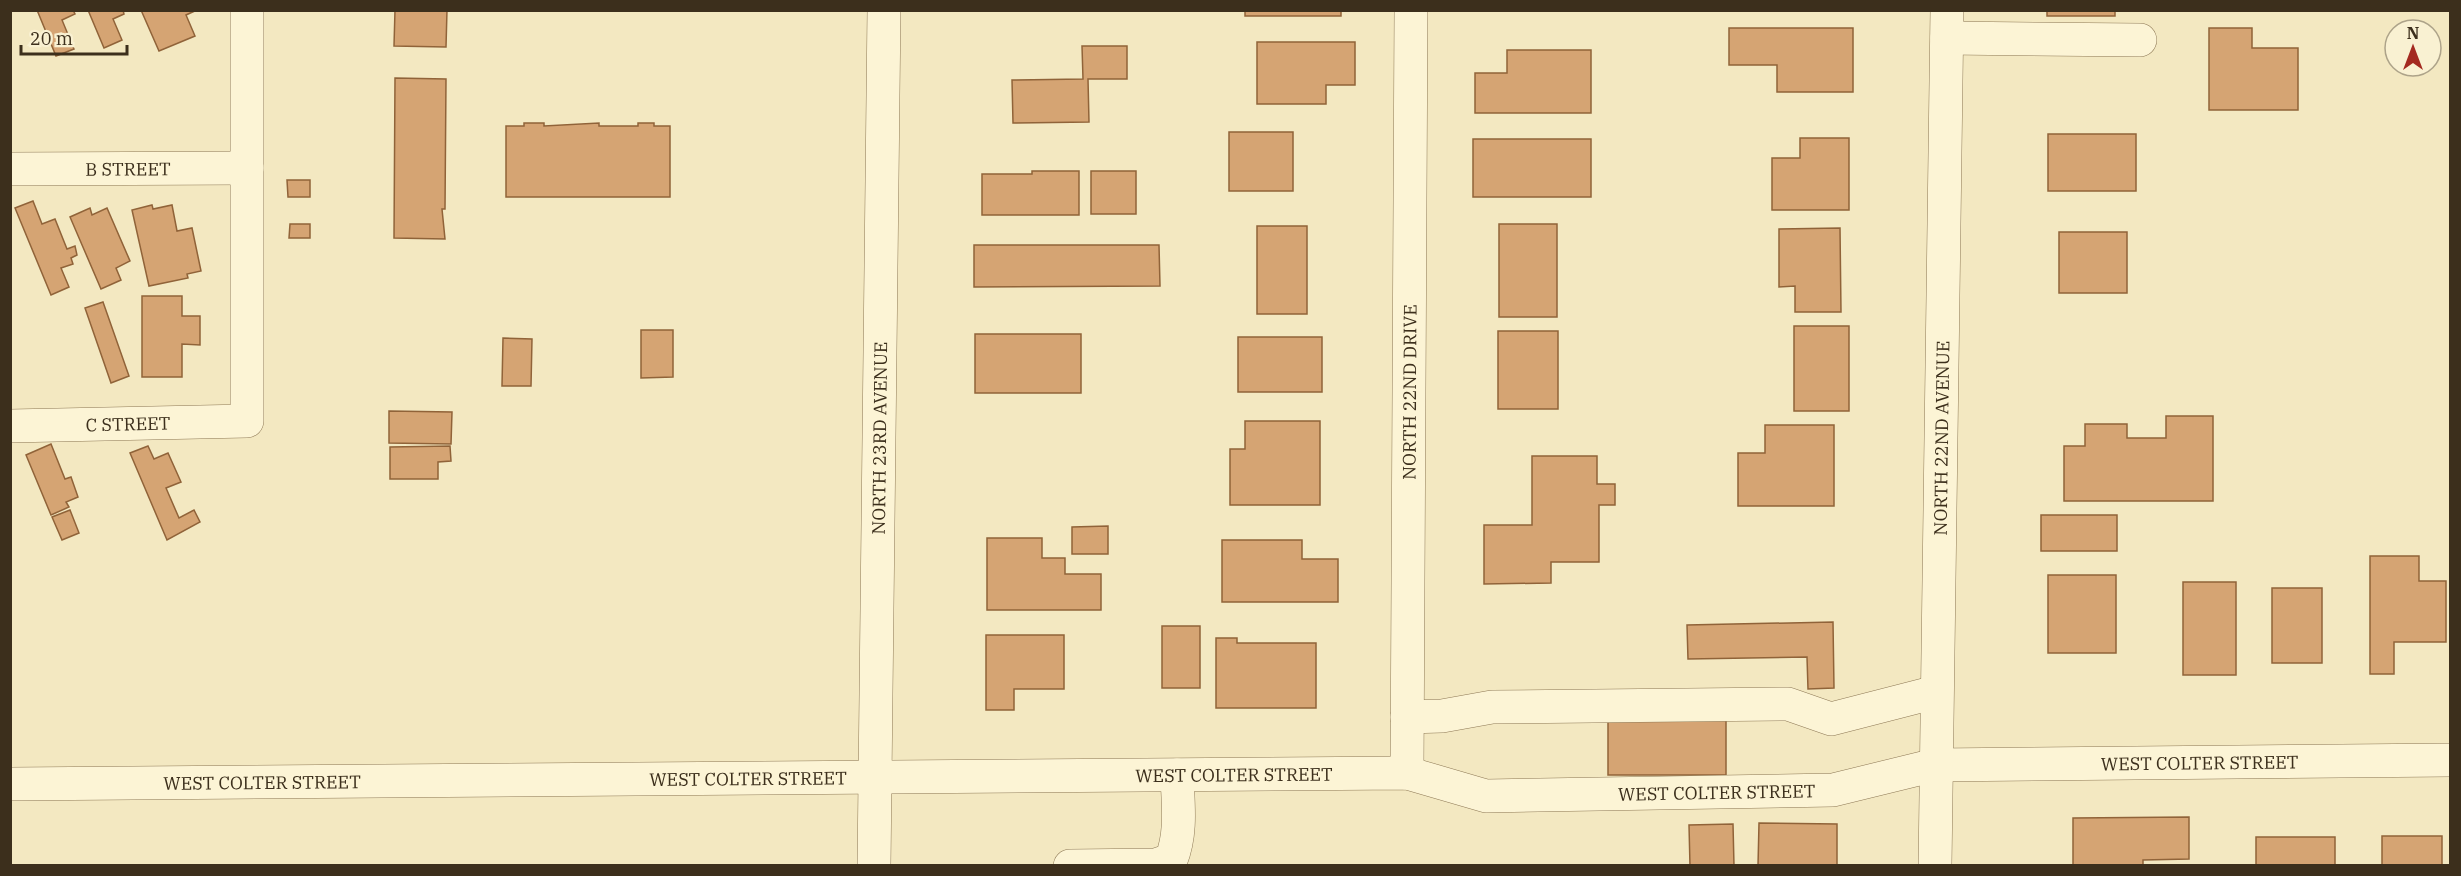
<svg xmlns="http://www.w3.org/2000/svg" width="2461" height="876" font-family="'IBM Plex Serif',serif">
	<rect width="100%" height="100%" fill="#f3e8c1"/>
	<g fill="#d5a473" stroke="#906339" stroke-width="1.5">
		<path d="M37 10H73L75 14 62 20 74 49 56 56Z"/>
		<path d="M88 10H123L124 14 113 19 122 40 104 48Z"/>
		<path d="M141 10H197L186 15 195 36 159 51Z"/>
		<path d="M395 10H447L446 47 394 46Z"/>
		<rect x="1245" y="10" width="96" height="6"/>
		<rect x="2047" y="10" width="68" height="6"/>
		<path d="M1729 28H1853V92H1777V65H1729Z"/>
		<path d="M2209 28H2252V48H2298V110H2209Z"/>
		<path d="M1257 42H1355V85H1326V104H1257Z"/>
		<path d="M1082 46H1127V79H1088L1089 122 1013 123 1012 80 1083 79Z"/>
		<path d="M1507 50H1591V113H1475V73H1507Z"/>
		<path d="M395 78 446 79 445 209H442L445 239 394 238Z"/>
		<path d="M524 123H544V126L599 123V126H638V123H654V126H670V197H506V126H524Z"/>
		<rect x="1229" y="132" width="64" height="59"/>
		<rect x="2048" y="134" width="88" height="57"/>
		<path d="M1800 138H1849V210H1772V158H1800Z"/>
		<rect x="1473" y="139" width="118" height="58"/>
		<path d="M1032 171H1079V215H982V174H1032Z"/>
		<rect x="1091" y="171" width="45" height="43"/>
		<path d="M287 180H310V197H288Z"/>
		<path d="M33 201 42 224 55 219 67 249 75 246 77 255 71 258 73 264 61 268 69 287 51 295 15 208Z"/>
		<path d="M152 205 153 209 172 205 177 231 192 228 201 271 187 274 188 278 149 286 132 210Z"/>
		<path d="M90 208 92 215 107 208 130 261 116 268 121 280 101 289 70 217Z"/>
		<path d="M290 224H310V238H289Z"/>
		<rect x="1499" y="224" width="58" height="93"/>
		<rect x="1257" y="226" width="50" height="88"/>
		<path d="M1840 228 1841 312H1795V286L1779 287V229Z"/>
		<rect x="2059" y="232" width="68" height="61"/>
		<path d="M974 245H1159L1160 286 974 287Z"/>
		<path d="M142 296H182V316H200V345L182 344V377H142Z"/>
		<path d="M103 302 129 376 111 383 85 308Z"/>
		<rect x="1794" y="326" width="55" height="85"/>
		<path d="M641 330H673V377L641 378Z"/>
		<rect x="1498" y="331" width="60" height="78"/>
		<rect x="975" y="334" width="106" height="59"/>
		<rect x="1238" y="337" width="84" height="55"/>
		<path d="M503 338 532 339 531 386H502Z"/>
		<path d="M389 411 452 412 451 444 389 443Z"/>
		<path d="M2166 416H2213V501H2064V446H2085V424H2127V438H2166Z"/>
		<path d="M1245 421H1320V505H1230V449H1245Z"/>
		<path d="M1765 425H1834V506H1738V453H1765Z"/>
		<path d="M51 444 65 479 71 477 78 497 66 502 69 507 51 515 26 455Z"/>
		<path d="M148 446 154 459 168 453 181 482 166 488 179 518 194 510 200 522 167 540 130 453Z"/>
		<path d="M450 446 451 461 438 462V479H390V447Z"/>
		<path d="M1532 456H1597V484H1615V505H1599V562H1551V583L1484 584V525H1532Z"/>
		<path d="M70 510 79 533 62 540 52 517Z"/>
		<rect x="2041" y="515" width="76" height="36"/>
		<path d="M1108 526V554H1072V527Z"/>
		<path d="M987 538H1042V558H1065V574H1101V610H987Z"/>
		<path d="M1222 540H1302V559H1338V602H1222Z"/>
		<path d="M2370 556H2419V581H2446V642H2394V674H2370Z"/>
		<rect x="2048" y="575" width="68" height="78"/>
		<rect x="2183" y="582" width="53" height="93"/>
		<rect x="2272" y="588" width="50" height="75"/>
		<path d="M1833 622 1834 688 1808 689 1807 657 1688 659 1687 625Z"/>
		<rect x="1162" y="626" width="38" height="62"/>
		<path d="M986 635H1064V689H1014V710H986Z"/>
		<path d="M1216 638H1237V643H1316V708H1216Z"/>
		<rect x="1608" y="720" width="118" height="55"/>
		<path d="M2189 817V859L2143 860V866H2073V818Z"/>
		<path d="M1759 823 1837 824V866H1758Z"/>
		<path d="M1733 824 1734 866H1690L1689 825Z"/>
		<rect x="2382" y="836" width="60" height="30"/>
		<rect x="2256" y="837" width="79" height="29"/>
	</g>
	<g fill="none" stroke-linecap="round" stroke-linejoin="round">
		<defs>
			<g id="minor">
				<path d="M1947 38 2140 40"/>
				<path id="s1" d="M10 169 247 168"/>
				<path id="s2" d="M10 426 247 421V10"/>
				<path d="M1407 717 1442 716 1492 707 1788 704 1831 719 1936 692"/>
				<path id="s3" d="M1407 773 1411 10"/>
				<path id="s4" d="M10 784 1407 773 1486 796 1833 790 1935 765 2450 760"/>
				<path id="s5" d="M874 866 884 10"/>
				<path d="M1070 866 1156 865 1171 860C1182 833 1178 804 1177 775"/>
				<path id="s6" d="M1935 866 1947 10"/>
			</g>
		</defs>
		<use href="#minor" stroke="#8e7956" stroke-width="34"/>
		<use href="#minor" stroke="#fcf4d5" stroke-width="33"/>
	</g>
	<g text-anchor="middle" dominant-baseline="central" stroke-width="6" stroke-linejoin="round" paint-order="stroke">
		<g font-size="18" fill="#3c2f1c" stroke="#f9f1d2">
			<text stroke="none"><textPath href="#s1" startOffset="118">B STREET</textPath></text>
			<text stroke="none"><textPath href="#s3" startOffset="381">NORTH 22ND DRIVE</textPath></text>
			<text stroke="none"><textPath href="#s2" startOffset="118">C STREET</textPath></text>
			<text stroke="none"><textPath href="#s5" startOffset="428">NORTH 23RD AVENUE</textPath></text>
			<text stroke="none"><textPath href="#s6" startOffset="428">NORTH 22ND AVENUE</textPath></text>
			<text stroke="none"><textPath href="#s4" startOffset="2196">WEST COLTER STREET</textPath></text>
			<text stroke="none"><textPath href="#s4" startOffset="1224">WEST COLTER STREET</textPath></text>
			<text stroke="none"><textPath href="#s4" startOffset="738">WEST COLTER STREET</textPath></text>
			<text stroke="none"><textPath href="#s4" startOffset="252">WEST COLTER STREET</textPath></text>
			<text stroke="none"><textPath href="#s4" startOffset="1710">WEST COLTER STREET</textPath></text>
		</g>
	</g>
	<rect width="2461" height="876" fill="none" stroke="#3c2f1c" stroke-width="24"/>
	<g transform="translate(2413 48)"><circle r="28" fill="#f9f1d2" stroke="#ada389" stroke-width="1.5"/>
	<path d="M0-4.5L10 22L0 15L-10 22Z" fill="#a42a20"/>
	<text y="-9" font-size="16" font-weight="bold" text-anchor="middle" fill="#3c2f1c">N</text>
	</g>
	<path d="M21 45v9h106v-9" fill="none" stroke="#3c2f1c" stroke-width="3"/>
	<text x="30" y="45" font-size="18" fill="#3c2f1c" stroke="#f9f1d2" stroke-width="4.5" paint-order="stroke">20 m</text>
</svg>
